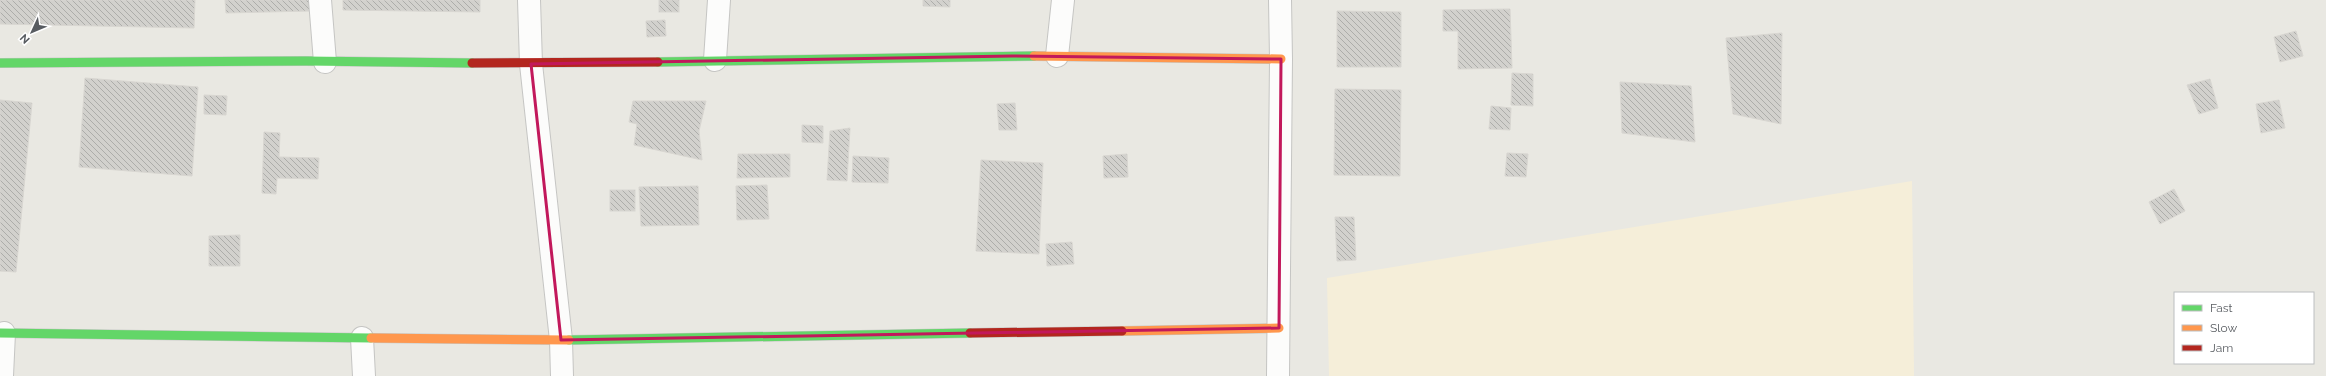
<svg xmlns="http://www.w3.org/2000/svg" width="2326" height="376" font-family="Raleway,sans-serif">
	<defs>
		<pattern id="building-back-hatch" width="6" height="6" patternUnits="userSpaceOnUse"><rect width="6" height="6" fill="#d2d1cd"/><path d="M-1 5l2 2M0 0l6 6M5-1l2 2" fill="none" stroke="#adadaa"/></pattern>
	</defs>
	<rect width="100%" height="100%" fill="#e9e8e2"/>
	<path fill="#f5eed9" d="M1912 181 1914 376H1329L1327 278Z"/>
	<g fill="url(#building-back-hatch)" stroke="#d8d6d1">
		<path d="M0 0H195L194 28 0 24Z"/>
		<path d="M225 0H310V11L226 13Z"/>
		<path d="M343 0H480V12L343 10Z"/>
		<rect x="659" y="0" width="20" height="12"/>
		<path d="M923 0H950V7L923 6Z"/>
		<path d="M1510 9 1512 68 1458 69V31H1443V10Z"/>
		<path d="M1337 11 1401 12V67H1337Z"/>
		<path d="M665 20 666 36 647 37 646 21Z"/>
		<path d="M2296 31 2303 56 2280 62 2274 37Z"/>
		<path d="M1782 33 1781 124 1733 114 1726 38Z"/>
		<path d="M1512 73 1533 74V106L1511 105Z"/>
		<path d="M85 78 198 87 192 176 79 167Z"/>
		<path d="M2210 79 2218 108 2199 114 2187 85Z"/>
		<path d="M1620 82 1691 86 1695 142 1622 133Z"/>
		<path d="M1335 89 1401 90 1400 176 1334 175Z"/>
		<path d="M204 95 227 96 226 115 204 114Z"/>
		<path d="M0 100 32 103 16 272 0 271Z"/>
		<path d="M2279 100 2285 128 2261 133 2256 104Z"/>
		<path d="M633 101H706L699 131 702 160 634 145 637 124 629 122Z"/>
		<path d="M1015 103 1017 130H999L997 104Z"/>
		<path d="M1491 106 1511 108 1510 130 1489 129Z"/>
		<path d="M802 125 823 126V143L802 142Z"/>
		<path d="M850 128 847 181 827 180 830 131Z"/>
		<path d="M264 132 280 133 279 157 319 158 318 179 277 178 276 194 262 193Z"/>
		<path d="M1507 153 1528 154 1526 177 1505 176Z"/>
		<path d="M738 154H790V177L737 178Z"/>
		<path d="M1127 154 1128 177 1104 178 1103 156Z"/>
		<path d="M853 156 889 158 888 183 852 182Z"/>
		<path d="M981 160 1043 163 1039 254 976 251Z"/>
		<path d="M767 185 769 219 737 220 736 186Z"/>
		<path d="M698 186 699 225 641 226 639 187Z"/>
		<path d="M2174 189 2185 211 2160 224 2149 202Z"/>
		<rect x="610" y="190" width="25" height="21"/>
		<path d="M1335 217H1354L1356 260 1337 261Z"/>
		<path d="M240 235V266H209V236Z"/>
		<path d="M1072 242 1074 264 1047 266 1046 244Z"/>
	</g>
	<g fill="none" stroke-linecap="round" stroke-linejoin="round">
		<defs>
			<g id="street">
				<path d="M320 0 325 62"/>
				<path d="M529 0 531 64 561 340 562 376"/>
				<path d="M1057 56 1063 0"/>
				<path d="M715 60 719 0"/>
				<path d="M362 338 364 376"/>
				<path d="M2 376 4 333"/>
				<path d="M1278 376 1281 59 1280 0"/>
			</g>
			<g id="fast">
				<path d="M658 62 1034 56"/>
				<path d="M0 63 306 61 472 63"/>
				<path d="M0 333 371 338"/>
				<path d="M569 340 970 333"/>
			</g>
			<g id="slow">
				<path d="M1034 56 1281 59"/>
				<path d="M1122 331 1279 328"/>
				<path d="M371 338 569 340"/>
			</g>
			<g id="jam">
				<path d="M472 63 658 62"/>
				<path d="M970 333 1122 331"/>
			</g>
		</defs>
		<use href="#street" stroke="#c5c5c3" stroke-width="24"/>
		<use href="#fast" stroke="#c5c6c4" stroke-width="10"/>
		<use href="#slow" stroke="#c5c6c4" stroke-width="10"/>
		<use href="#jam" stroke="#c5c6c4" stroke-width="10"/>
		<use href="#street" stroke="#fcfcfb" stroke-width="22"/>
		<use href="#fast" stroke="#63d668" stroke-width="9"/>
		<use href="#slow" stroke="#ff974d" stroke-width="9"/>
		<use href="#jam" stroke="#b3261e" stroke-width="9"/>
	</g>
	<path fill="none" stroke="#c2185b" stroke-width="3" stroke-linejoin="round" d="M1012 56 1281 59 1279 328 561 340 531 64Z"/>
	<rect x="2174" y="292" width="140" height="72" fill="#ffffff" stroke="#bcbec0"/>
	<rect x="2182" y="305" width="20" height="6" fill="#63d668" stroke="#bcbec0"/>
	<text x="2210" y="312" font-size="12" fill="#585c61">Fast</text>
	<rect x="2182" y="325" width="20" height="6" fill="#ff974d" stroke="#bcbec0"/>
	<text x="2210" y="332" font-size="12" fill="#585c61">Slow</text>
	<rect x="2182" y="345" width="20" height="6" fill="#b3261e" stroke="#bcbec0"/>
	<text x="2210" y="352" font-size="12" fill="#585c61">Jam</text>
	<g transform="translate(32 32) rotate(226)" stroke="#ffffff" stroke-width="3" paint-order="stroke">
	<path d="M0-3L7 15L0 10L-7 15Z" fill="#585c61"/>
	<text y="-6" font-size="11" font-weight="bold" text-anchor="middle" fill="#585c61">N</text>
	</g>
</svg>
